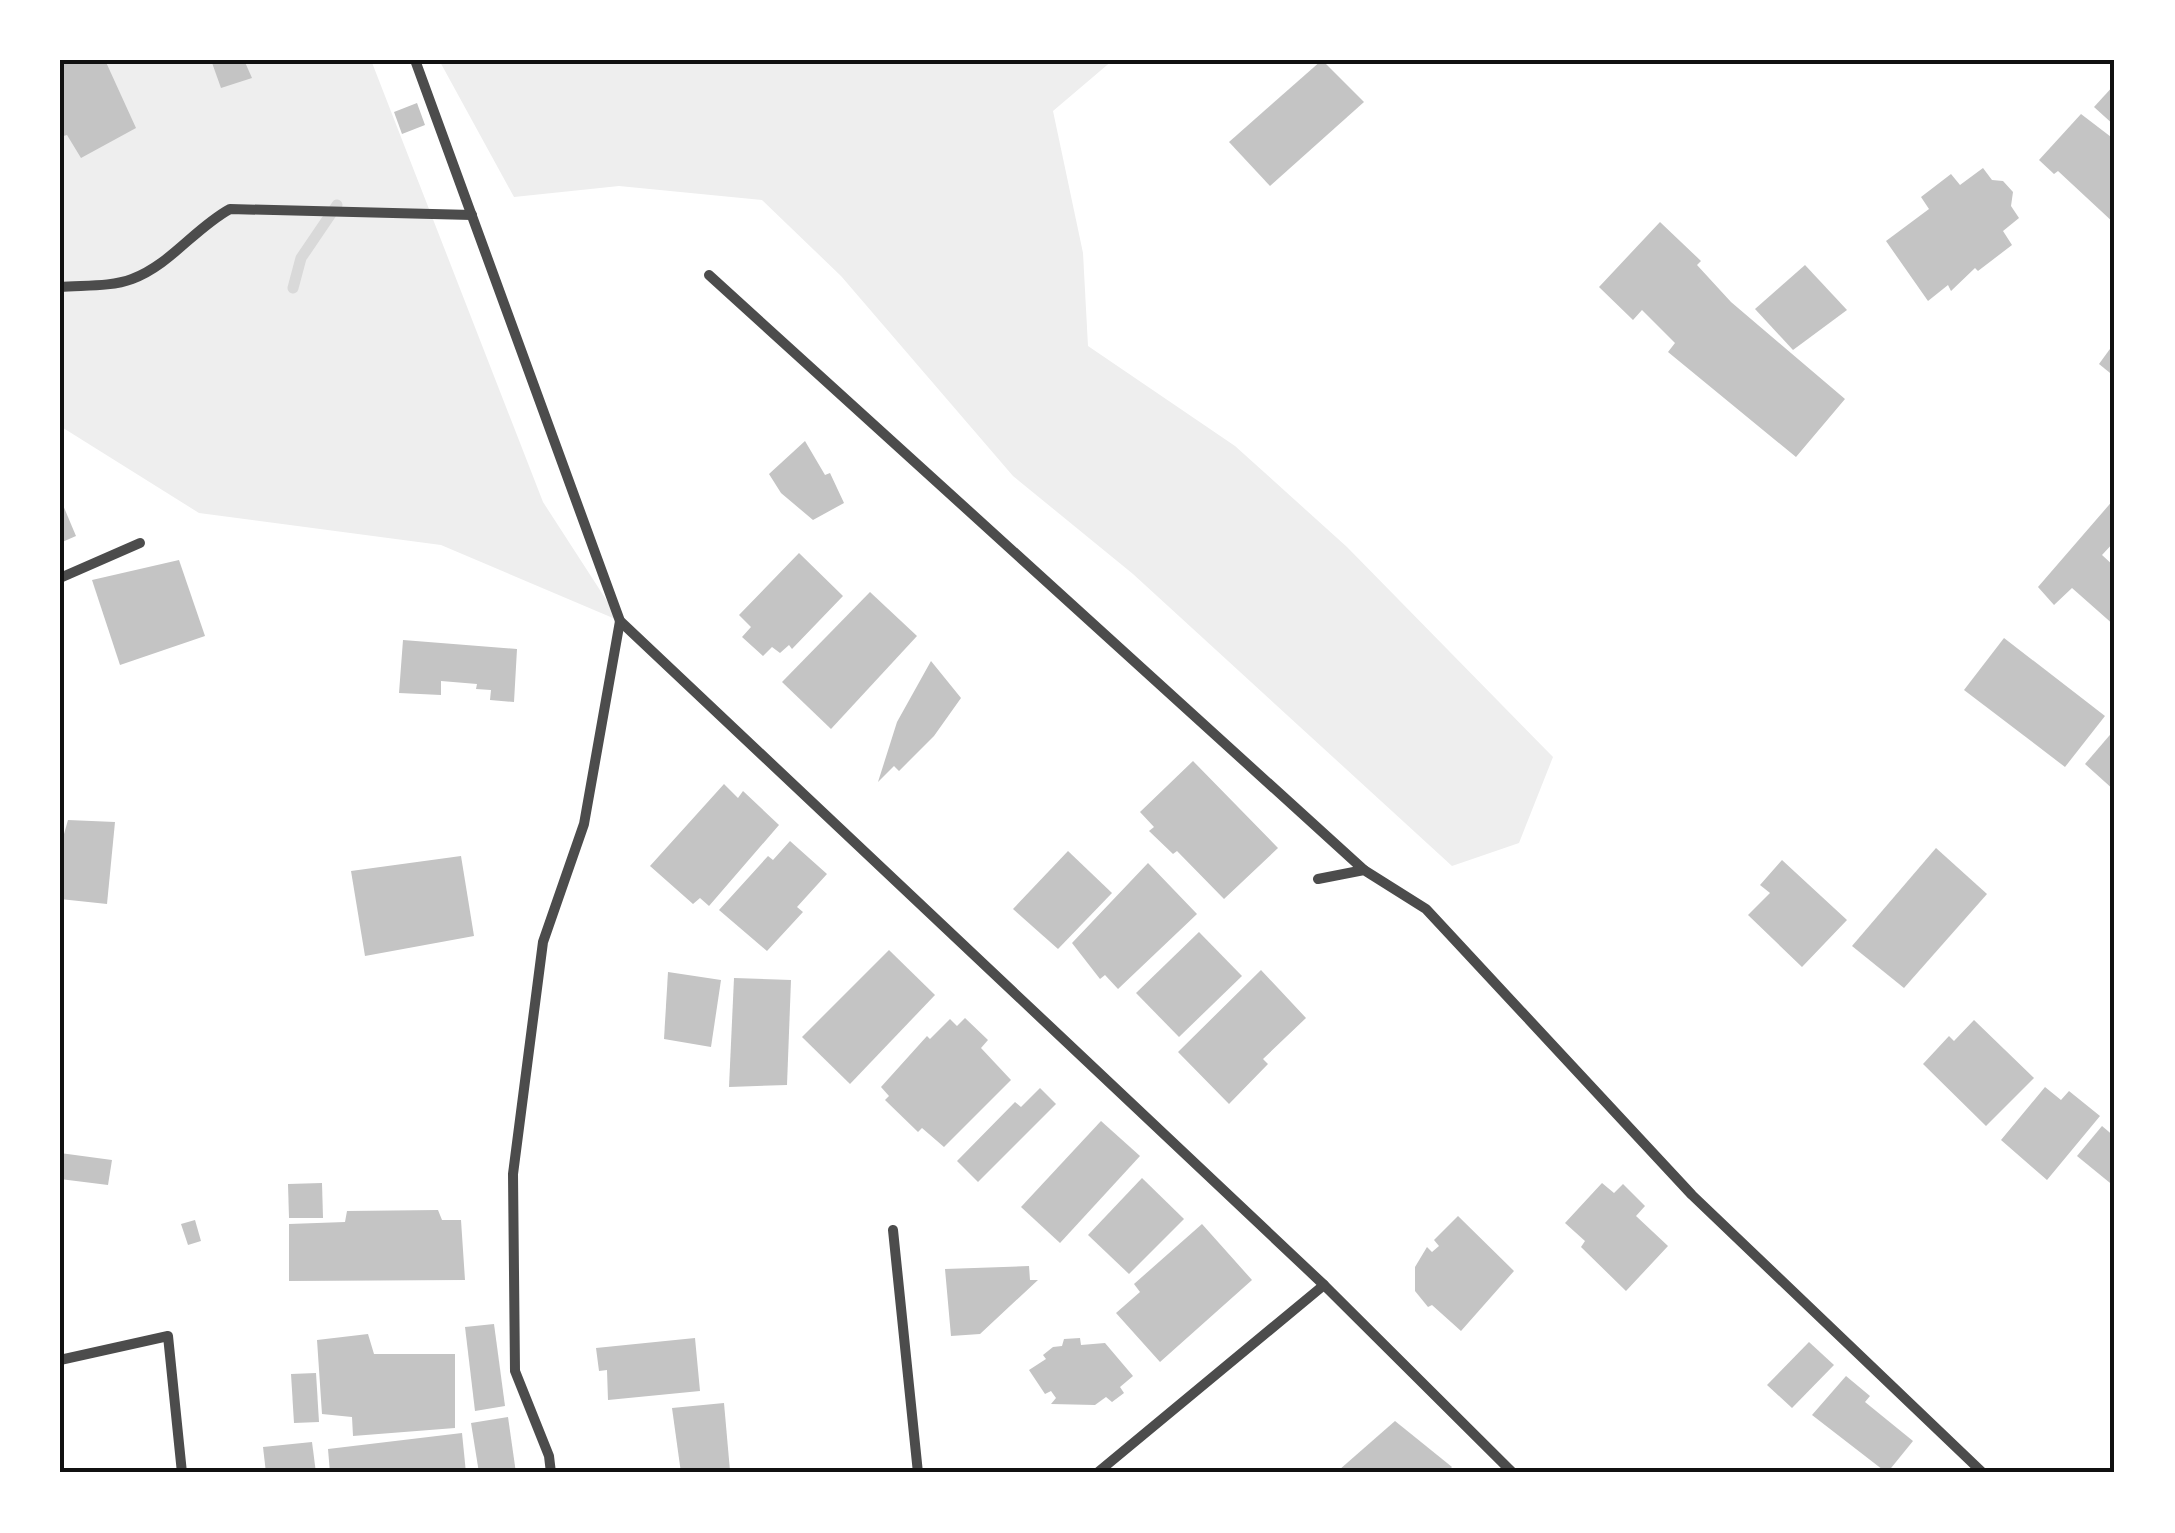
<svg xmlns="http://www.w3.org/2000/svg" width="2175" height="1533" font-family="'Open Sans',sans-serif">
	<rect width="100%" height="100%" fill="#fff"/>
	<g fill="#eee">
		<path d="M60 60H371L543 502 620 621 441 545 199 513 60 426Z"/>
		<path d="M439 60H1113L1053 111 1083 253 1088 346 1235 446 1347 547 1553 757 1519 843 1452 866 1133 574 1013 476 841 276 762 200 619 186 514 197Z"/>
	</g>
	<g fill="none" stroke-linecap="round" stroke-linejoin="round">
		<path stroke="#d9d9d9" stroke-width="11" d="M293 288 301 258 337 205"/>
	</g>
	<g fill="#c4c4c4">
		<path d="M70 60H105L136 128 81 158 67 135 60 137V64Z"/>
		<path d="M211 60H244L252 78 221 88Z"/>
		<path d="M1322 60 1364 102 1270 186 1229 142Z"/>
		<path d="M2115 84V126L2094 107Z"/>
		<path d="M417 103 425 125 402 134 394 112Z"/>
		<path d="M2081 114 2115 140V224L2058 171 2054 174 2039 160Z"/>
		<path d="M1983 168 1992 180 2003 181 2013 192 2011 206 2019 218 2003 231 2012 245 1978 271 1975 268 1951 291 1948 285 1928 301 1886 241 1929 209 1921 197 1951 174 1960 185Z"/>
		<path d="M1660 222 1701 261 1697 265 1731 302 1845 399 1796 457 1668 352 1675 343 1642 310 1633 320 1599 287Z"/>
		<path d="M1805 265 1847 310 1793 350 1755 309Z"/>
		<path d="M2115 342V377L2099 364Z"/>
		<path d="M805 441 825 475 830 473 844 503 813 520 781 493 769 474Z"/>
		<path d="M60 498 76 536 60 543Z"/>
		<path d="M2115 498V541L2102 555 2115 567V626L2072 588 2054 605 2038 587Z"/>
		<path d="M799 553 843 596 792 649 789 645 780 653 772 647 763 656 742 637 751 627 739 615Z"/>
		<path d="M179 560 205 636 120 665 92 580Z"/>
		<path d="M870 592 917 636 831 729 782 682Z"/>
		<path d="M2004 638 2105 716 2065 767 1964 690Z"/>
		<path d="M403 640 517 649 514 702 490 700 491 690 476 689 477 684 441 681V695L399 693Z"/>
		<path d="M931 661 961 698 934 736 899 771 894 766 878 782 897 722Z"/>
		<path d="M2115 729V791L2085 764Z"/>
		<path d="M1193 761 1278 848 1224 899 1177 851 1173 854 1149 831 1154 827 1140 812Z"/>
		<path d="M724 784 738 798 743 791 779 825 709 906 700 898 693 904 650 866Z"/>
		<path d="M68 820 115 822 107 904 60 899V848Z"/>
		<path d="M790 841 827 874 797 907 803 912 767 951 719 910 768 856 773 860Z"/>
		<path d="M1936 848 1987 894 1904 988 1852 946Z"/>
		<path d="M1068 851 1112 893 1058 949 1013 909Z"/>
		<path d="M461 856 474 936 365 956 351 871Z"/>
		<path d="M1782 860 1847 920 1802 967 1748 915 1770 893 1760 885Z"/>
		<path d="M1148 863 1197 914 1118 989 1105 975 1100 979 1072 943Z"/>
		<path d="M1199 932 1242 976 1179 1037 1136 993Z"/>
		<path d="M889 950 935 995 850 1084 802 1037Z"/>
		<path d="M1261 970 1306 1018 1263 1059 1268 1064 1229 1104 1178 1052Z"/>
		<path d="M668 972 721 980 711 1047 664 1039Z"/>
		<path d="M734 978 791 980 787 1085 729 1087Z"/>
		<path d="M965 1018 988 1040 981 1048 1011 1080 944 1147 922 1128 918 1132 885 1100 889 1096 881 1087 927 1036 930 1039 950 1019 957 1026Z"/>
		<path d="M1974 1020 2034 1078 1986 1126 1923 1064 1949 1036 1954 1041Z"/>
		<path d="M2045 1087 2061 1100 2069 1091 2100 1116 2047 1180 2001 1140Z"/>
		<path d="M1040 1088 1056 1104 978 1182 957 1161 1015 1102 1021 1107Z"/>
		<path d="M1101 1121 1140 1156 1060 1243 1021 1207Z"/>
		<path d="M2102 1126 2115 1137V1187L2077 1156Z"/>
		<path d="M60 1153 112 1160 108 1185 60 1179Z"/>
		<path d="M1142 1178 1184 1219 1129 1274 1088 1235Z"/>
		<path d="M322 1183 323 1218H289L288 1184Z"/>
		<path d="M1602 1183 1614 1193 1623 1184 1645 1206 1636 1216 1668 1246 1626 1291 1581 1247 1585 1241 1565 1223Z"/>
		<path d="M438 1210 442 1220H461L465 1280 289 1281V1224L345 1222 347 1211Z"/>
		<path d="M1458 1216 1514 1271 1461 1331 1432 1305 1428 1307 1415 1291V1267L1427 1247 1432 1252 1439 1246 1434 1240Z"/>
		<path d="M195 1220 201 1241 188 1245 181 1224Z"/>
		<path d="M1202 1224 1252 1280 1160 1362 1116 1313 1140 1292 1134 1284Z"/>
		<path d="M1029 1266 1030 1280H1038L980 1334 951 1336 945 1269Z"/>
		<path d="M494 1324 505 1406 475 1411 465 1327Z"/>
		<path d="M368 1334 374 1354H455V1428L353 1436 352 1417 322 1414 317 1340Z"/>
		<path d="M695 1338 700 1391 608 1400 607 1370 599 1371 596 1348Z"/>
		<path d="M1080 1338 1081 1345 1105 1343 1133 1376 1120 1387 1124 1393 1112 1402 1106 1397 1095 1405 1051 1404 1056 1398 1051 1391 1045 1394 1029 1370 1046 1359 1043 1355 1053 1347 1062 1346 1064 1339Z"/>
		<path d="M1809 1342 1834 1365 1792 1408 1767 1385Z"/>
		<path d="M316 1373 319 1422 294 1423 291 1374Z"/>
		<path d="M1846 1376 1870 1396 1865 1402 1913 1441 1887 1473 1812 1415Z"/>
		<path d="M724 1403 730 1471 681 1473 672 1408Z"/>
		<path d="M508 1417 516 1473H479L471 1423Z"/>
		<path d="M1395 1421 1452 1467 1446 1473H1341L1339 1470Z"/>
		<path d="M462 1433 466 1473H330L328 1449Z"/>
		<path d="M312 1442 316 1473H266L263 1447Z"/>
	</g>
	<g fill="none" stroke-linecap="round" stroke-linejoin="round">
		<g stroke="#4c4c4c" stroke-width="10">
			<path d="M415 60 620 621 1324 1285 1513 1473"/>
			<path d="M709 275 1364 870"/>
			<path d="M60 287C82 285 111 287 132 279 170 265 195 228 230 209L472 215"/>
			<path d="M60 578 140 543"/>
			<path d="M1318 879 1364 870 1426 909 1692 1195 1983 1473"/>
			<path d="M893 1230 918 1473"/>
			<path d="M60 1360 168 1336 182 1473"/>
			<path d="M551 1473 549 1456 515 1371 513 1174 543 942 584 824 620 621"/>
			<path d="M1097 1473 1324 1285"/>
		</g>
	</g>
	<rect width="2175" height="1533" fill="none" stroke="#ffffff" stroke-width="125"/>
	<rect x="62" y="62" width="2050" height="1408" fill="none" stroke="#111" stroke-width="4"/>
</svg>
